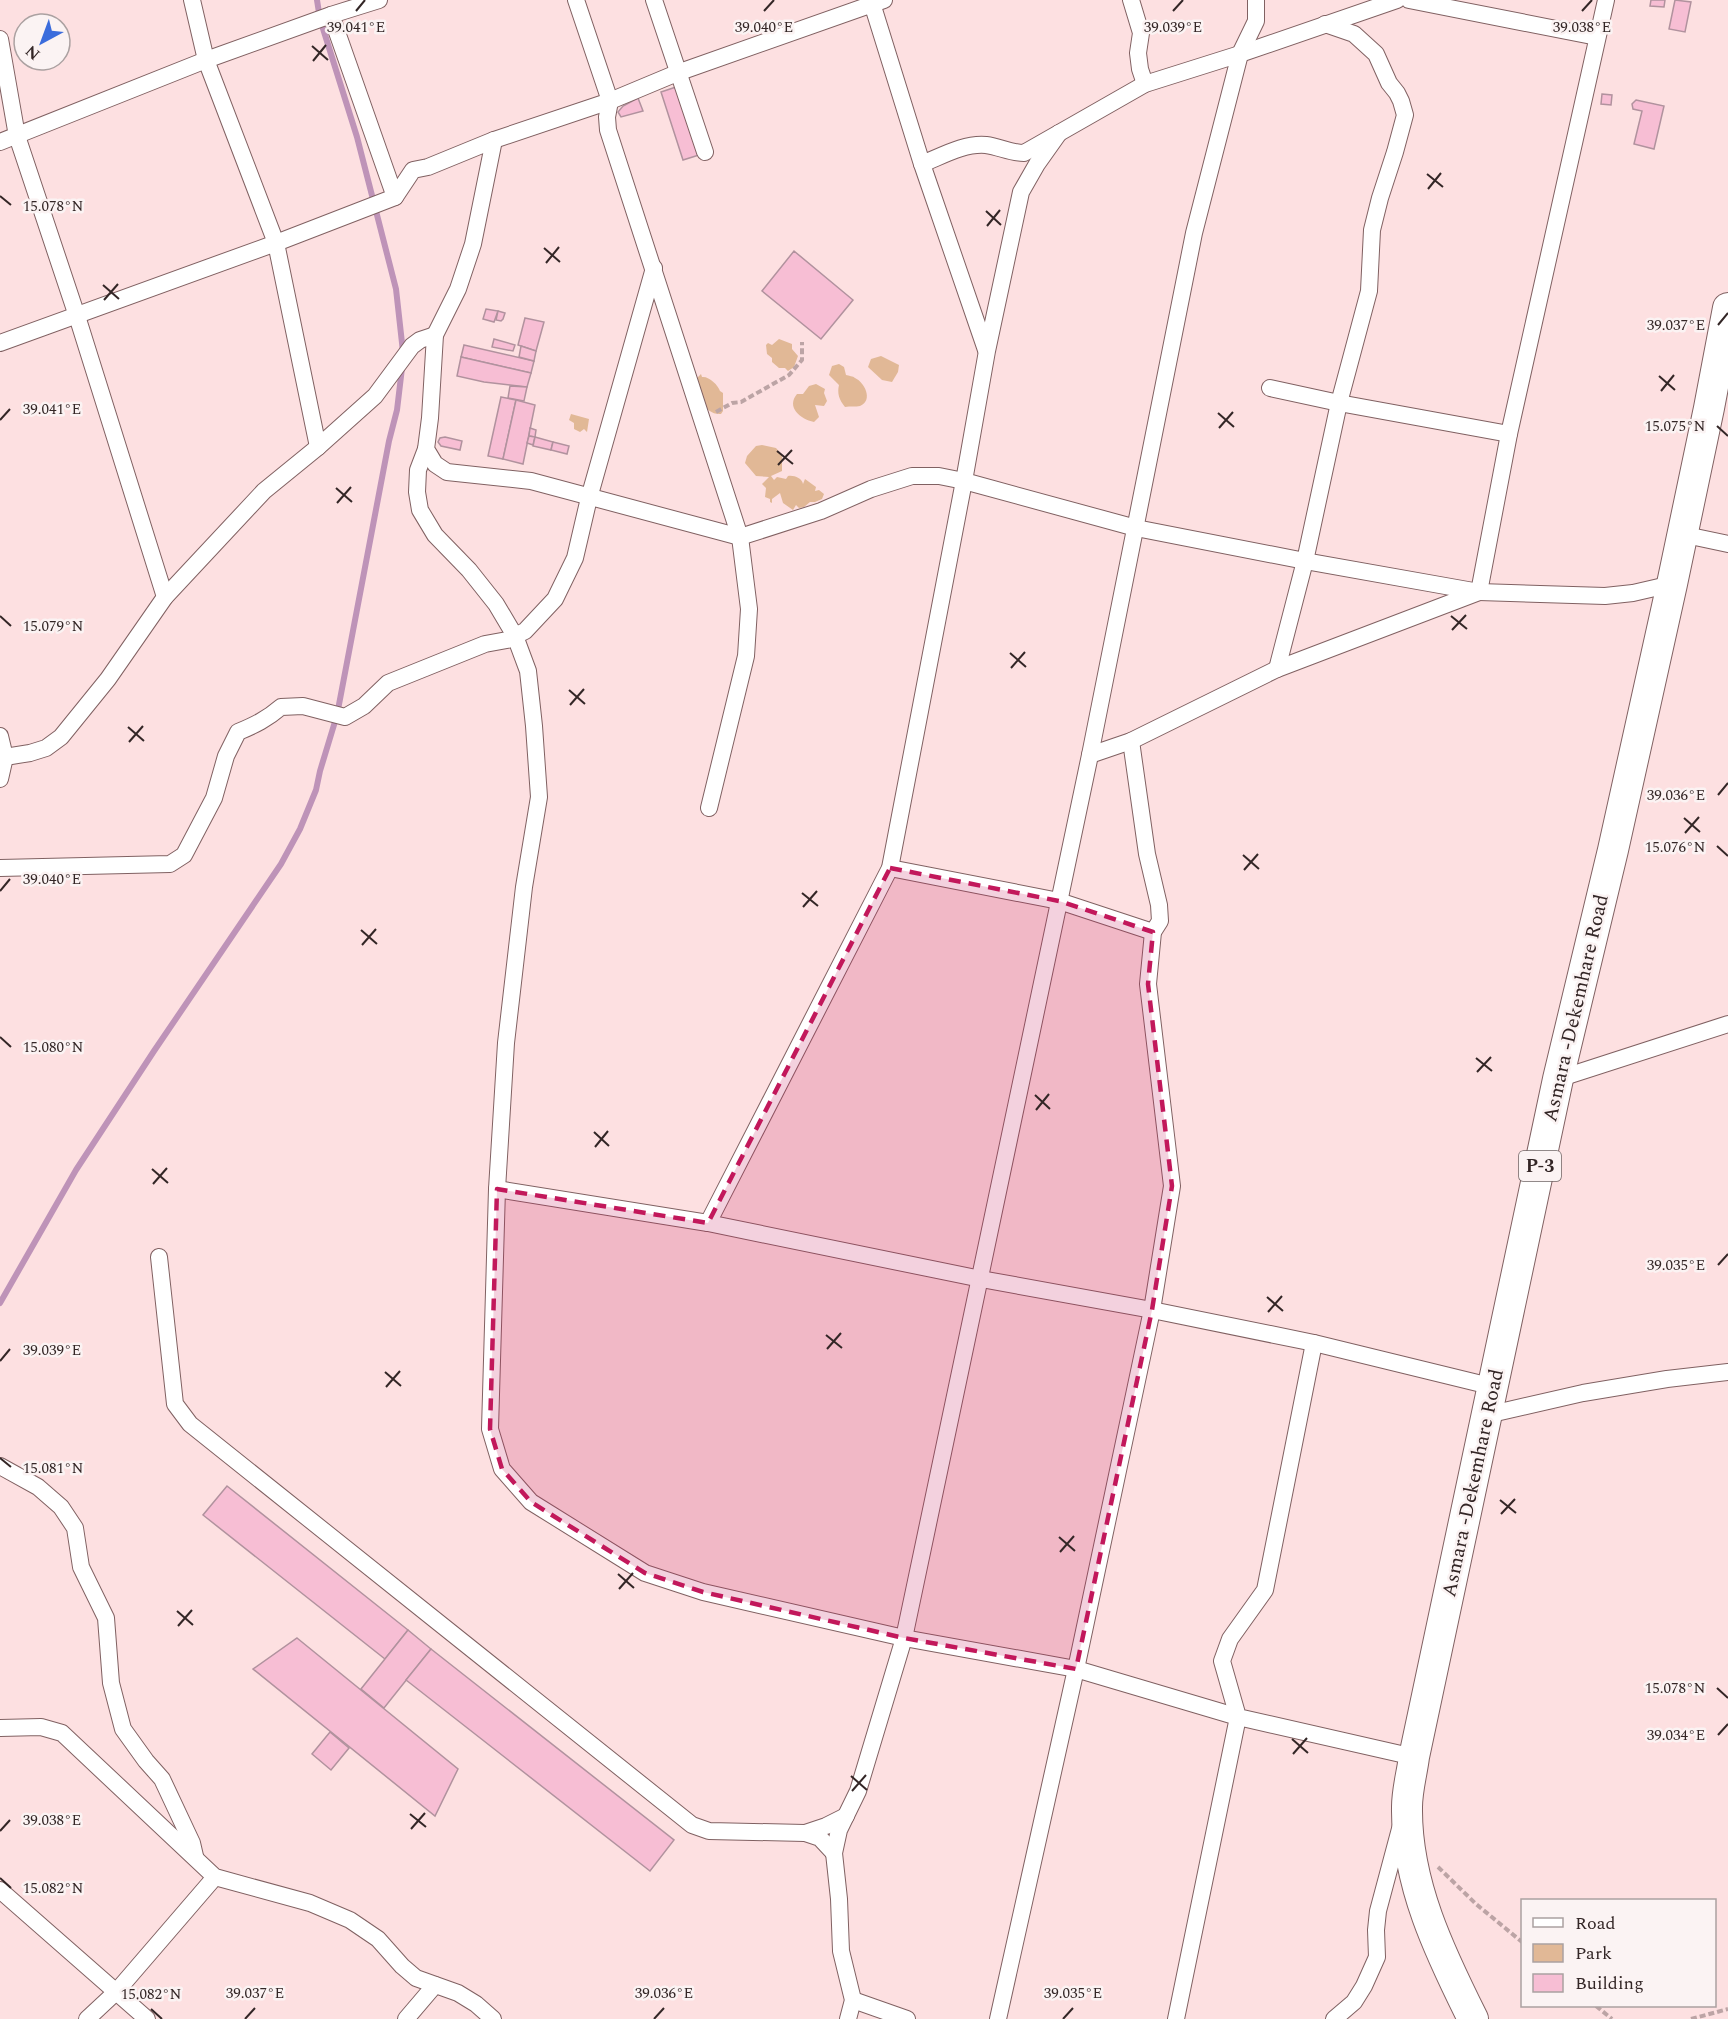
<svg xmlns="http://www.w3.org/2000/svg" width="1728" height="2019" font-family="Spectral,serif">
	<rect width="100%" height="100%" fill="#fde0e1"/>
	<g fill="#e1b896">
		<path d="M779 339 792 344V349L798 356 794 367 788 371 785 368H779L772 362V358L767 354 766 345 768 343 772 345Z"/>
		<path d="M881 356 899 365 898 372 892 382 882 380 868 367 871 359Z"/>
		<path d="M839 364 844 367 846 375C849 376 853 376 855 378 864 382 874 400 860 406 856 407 850 406 845 407 839 400 837 393 839 385L829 375 832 366Z"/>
		<path d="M701 374 702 377C709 376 718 385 720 391L723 393V411L721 414C703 415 700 394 695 380Z"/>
		<path d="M816 384 825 389 824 393 827 401 824 406 815 405 819 417 814 422C800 419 786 407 797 394H803L809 386Z"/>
		<path d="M571 414 589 419 587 432 584 429 580 432 574 429V423L569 420Z"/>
		<path d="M762 445 776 448 782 455V471L771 476 774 480 777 477 786 479 788 476C794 475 802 478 803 484L805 479 816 487 815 491 819 490 824 494 822 499 815 502H810L804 507 799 508 796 505 793 510 783 503 780 493 772 499V503L770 502V499L765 497 766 488 762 484 769 477 756 476 745 463 747 456 756 446Z"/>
	</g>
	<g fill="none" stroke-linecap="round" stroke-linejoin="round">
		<g stroke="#be93b8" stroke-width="6">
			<path d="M317 0 320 19 357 137 396 289 403 352"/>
			<path d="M0 1303 76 1170 154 1051 281 864 300 829 316 790 320 771 337 715 389 441 397 410 402 368"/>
		</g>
	</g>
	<g fill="#f7bed4" stroke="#b1929e" stroke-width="1.5">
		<path d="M1651 0H1665L1664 7 1650 6Z"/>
		<path d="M1675 0 1691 2 1685 32 1669 29Z"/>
		<path d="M676 87 699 155 683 160 661 92Z"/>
		<path d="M1602 94 1612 95 1611 105 1601 104Z"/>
		<path d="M638 98 643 111 621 117 618 112 623 106Z"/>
		<path d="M1636 100 1664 106 1654 149 1634 144 1642 111 1633 109 1632 104Z"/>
		<path d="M794 251 853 300 821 339 762 291Z"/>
		<path d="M486 309 498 311 494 322 483 319Z"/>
		<path d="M498 311 505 313 503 319 501 321 496 320Z"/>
		<path d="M525 318 544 322 536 351 518 345Z"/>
		<path d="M494 339 515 345 513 351 492 347Z"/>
		<path d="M464 345 534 361 531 373 461 357Z"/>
		<path d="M521 346 536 351 534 361 519 357Z"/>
		<path d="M461 357 531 373 527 387 484 382 457 376Z"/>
		<path d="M510 386 527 387 524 401 508 398Z"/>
		<path d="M501 397 516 400 503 459 488 456Z"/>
		<path d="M516 400 535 405 523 464 503 459Z"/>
		<path d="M530 428 536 430 535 437 529 436Z"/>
		<path d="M529 436 535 437 533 445 527 443Z"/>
		<path d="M445 437 462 441 460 450 441 446 438 442 440 438Z"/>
		<path d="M535 437 553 442 551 450 533 446Z"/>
		<path d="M553 442 569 446 567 454 551 450Z"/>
		<path d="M227 1486 408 1630 385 1659 203 1515Z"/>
		<path d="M408 1630 431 1649 384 1708 361 1689Z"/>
		<path d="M297 1638 458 1769 435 1816 253 1669Z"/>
		<path d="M431 1649 674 1840 650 1871 406 1680Z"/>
		<path d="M330 1732 349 1748 331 1770 312 1754Z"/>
	</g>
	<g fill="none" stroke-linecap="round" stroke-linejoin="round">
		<defs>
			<g id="street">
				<path d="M192 0 206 60 276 243 318 447"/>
				<path d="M576 0 610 101 607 117 608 130 740 537 749 609 746 656 709 808"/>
				<path d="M654 0 705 152"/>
				<path d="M871 0 922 164 986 350"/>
				<path d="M1131 0 1141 33 1138 53 1140 69 1145 84"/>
				<path d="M1409 0 1597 37"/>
				<path d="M331 15 395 197"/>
				<path d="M0 39 17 136 77 316 165 597"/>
				<path d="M494 140 473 244 458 289 435 335 430 418 426 449 435 464 447 472 531 481 740 537 821 511 871 489 912 476H939L964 481 1136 528 1305 561 1479 592 1605 596 1633 593 1672 584"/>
				<path d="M0 142 206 60 331 15 379 0"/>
				<path d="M922 164C942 156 964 143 986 145 1000 147 1011 153 1024 153L1145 84 1240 54 1397 0"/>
				<path d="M0 343 276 243 395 197 413 170 428 167 494 140 610 101 677 73 884 0"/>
				<path d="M1270 388 1339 403 1509 434"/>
				<path d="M426 449 418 470 417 492 420 510 435 535 469 570 496 604 515 636 528 671 534 726 539 797 524 887 506 1043 497 1189 490 1429 502 1469 531 1502 645 1573 703 1592 904 1638 1076 1669 1238 1717 1176 2019"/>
				<path d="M1681 534 1728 544"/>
				<path d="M1277 669 1305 561 1339 403 1369 291 1372 230 1380 198 1395 152 1405 115 1401 101 1397 93 1389 83 1376 54 1354 34 1325 24"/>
				<path d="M0 736 5 757 0 779"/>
				<path d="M1090 755 1131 741 1277 669 1479 592 1509 434 1606 0"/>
				<path d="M5 757 30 753 46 748 61 737 108 679 165 597 264 491 318 447 375 396 412 346 420 340 435 335"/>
				<path d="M0 868 170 864 184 855 214 798 226 756 238 732C255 725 267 719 281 707L303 706 345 717 364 706 388 683 485 644 507 640 525 631 555 599 575 558 589 498 654 268"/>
				<path d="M890 868 1059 901 1153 932"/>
				<path d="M1558 1079 1728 1024"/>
				<path d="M497 1189 708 1223 981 1279 1152 1310 1314 1343 1494 1387"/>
				<path d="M708 1223 890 868 964 481 987 351 1021 192 1037 164 1059 133"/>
				<path d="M159 1257 175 1404 190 1424 692 1825 709 1831 805 1833"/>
				<path d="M1314 1343 1265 1590 1230 1639 1222 1661 1238 1717 1414 1757"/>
				<path d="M1487 1415 1583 1393 1667 1379 1728 1372"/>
				<path d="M0 1466 38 1487 61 1507 75 1528 81 1567 106 1618 111 1683 123 1729 146 1761 162 1779 192 1843 195 1856"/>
				<path d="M0 1728 41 1727 62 1733 215 1877 310 1903 350 1920 378 1939 402 1966 416 1978 458 1993 476 2004 493 2019"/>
				<path d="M834 1853 820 1838 805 1833 826 1826 846 1816"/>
				<path d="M0 1890 147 2019"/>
				<path d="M853 2000 907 2019"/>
				<path d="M87 2019 116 1992 215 1877"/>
				<path d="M406 2019 435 1985"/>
				<path d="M848 2019 853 2000 841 1951 839 1899 834 1853 839 1830 858 1791 904 1638 1090 755 1194 233 1240 54 1256 21V0"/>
				<path d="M998 2019 1076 1669 1152 1310 1172 1186 1148 984 1153 932 1160 921 1159 905 1147 854 1131 741"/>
				<path d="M1334 2019 1354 2002 1364 1986 1377 1957 1376 1930 1378 1911 1401 1825"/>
			</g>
			<path id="highway" d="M1473 2019C1440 1953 1406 1883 1407 1807 1407 1790 1412 1773 1414 1757L1558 1079 1613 850 1672 584 1709 408 1728 308"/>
		</defs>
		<use href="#street" stroke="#806162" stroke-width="18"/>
		<use href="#highway" stroke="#806162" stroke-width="32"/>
		<g stroke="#bca4a5" stroke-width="4" stroke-dasharray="6 3" stroke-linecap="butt">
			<path d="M716 412 732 403 741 402 789 375 802 360V342"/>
			<path d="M1438 1867 1476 1904 1522 1942"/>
			<path d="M1596 2006 1612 2019"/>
			<path d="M1691 2019 1728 2009"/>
		</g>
		<use href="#street" stroke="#fff" stroke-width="16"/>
		<use href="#highway" stroke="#fff" stroke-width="30"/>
	</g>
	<path fill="#c2185b" fill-opacity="0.2" stroke="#c2185b" stroke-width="4.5" stroke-dasharray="12 8" stroke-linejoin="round" d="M890 868 1059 901 1153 932 1148 984 1172 1186 1152 1310 1076 1669 904 1638 703 1592 645 1573 531 1502 502 1469 490 1429 497 1189 708 1223Z"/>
	<path fill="none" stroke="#332626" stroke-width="2" d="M356 11 365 0M764 11 774 0M1173 11 1183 0M1582 11 1592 0M312 46 328 60M313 61 326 45M1427 174 1443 187M1428 189 1441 173M0 196 11 205M986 211 1001 225M987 226 1000 210M544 248 560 262M546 263 559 247M103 285 119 299M104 300 118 284M1718 325 1728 313M1659 376 1675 390M1661 391 1674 375M1218 413 1234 427M0 420 10 409M1717 426 1728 436M1219 428 1233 412M777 451 793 464M778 465 792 450M336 488 352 502M337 503 351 487M0 616 11 626M1451 616 1467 629M1452 630 1466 615M1010 653 1026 667M1011 668 1025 652M569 690 585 704M570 705 584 689M128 727 144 741M129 742 143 726M1718 795 1728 783M1684 818 1700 832M1685 833 1699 817M1717 846 1728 856M1243 855 1259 869M1244 870 1258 854M0 891 10 879M802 893 818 906M803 907 817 891M361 930 377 944M362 945 376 929M0 1037 11 1047M1476 1058 1492 1071M1477 1072 1491 1057M1035 1095 1050 1109M1036 1110 1049 1094M594 1132 609 1146M595 1147 608 1131M152 1169 168 1183M153 1184 167 1168M1718 1265 1728 1254M1267 1297 1283 1311M1268 1312 1282 1296M826 1335 842 1348M827 1349 841 1333M0 1361 10 1349M385 1372 401 1386M386 1387 400 1371M0 1458 11 1467M1500 1500 1516 1513M1501 1514 1515 1499M1059 1537 1075 1551M1060 1552 1074 1536M618 1574 634 1588M619 1589 633 1573M177 1611 193 1625M178 1626 192 1610M1717 1688 1728 1698M1718 1735 1728 1724M1292 1739 1308 1753M1293 1754 1307 1738M851 1776 867 1790M852 1791 866 1775M410 1814 426 1827M411 1829 425 1813M0 1831 10 1820M0 1878 11 1888M151 2009 162 2019M245 2019 255 2008M654 2019 664 2008M1063 2019 1073 2008"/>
	<g text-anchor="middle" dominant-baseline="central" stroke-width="5" stroke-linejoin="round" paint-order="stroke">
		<rect fill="#fbf3f3" stroke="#6f6464" stroke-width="1.5" x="1519" y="1151" width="42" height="30" rx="4.5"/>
		<g font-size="18" font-weight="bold" fill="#332626">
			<text x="1540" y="1166">P-3</text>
		</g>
		<g font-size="20" fill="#332626" stroke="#fbf3f3">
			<text transform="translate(1576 1008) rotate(-77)">Asmara -Dekemhare Road</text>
			<text transform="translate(1473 1483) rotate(-78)">Asmara -Dekemhare Road</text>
		</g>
	</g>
	<g font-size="15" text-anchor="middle" fill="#332626" stroke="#fbf3f3" stroke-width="5" stroke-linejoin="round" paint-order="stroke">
		<text x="356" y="32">39.041°E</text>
		<text x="764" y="32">39.040°E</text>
		<text x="1173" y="32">39.039°E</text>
		<text x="1582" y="32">39.038°E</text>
		<text x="53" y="211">15.078°N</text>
		<text x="1676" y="330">39.037°E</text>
		<text x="52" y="414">39.041°E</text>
		<text x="1675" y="431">15.075°N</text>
		<text x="53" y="631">15.079°N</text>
		<text x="1676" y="800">39.036°E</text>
		<text x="1675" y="852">15.076°N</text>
		<text x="52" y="884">39.040°E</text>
		<text x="53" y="1052">15.080°N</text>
		<text x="1676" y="1270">39.035°E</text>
		<text x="52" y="1355">39.039°E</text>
		<text x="53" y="1473">15.081°N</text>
		<text x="1675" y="1693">15.078°N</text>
		<text x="1676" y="1740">39.034°E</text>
		<text x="52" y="1825">39.038°E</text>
		<text x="53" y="1893">15.082°N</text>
		<text x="255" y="1998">39.037°E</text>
		<text x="664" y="1998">39.036°E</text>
		<text x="1073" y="1998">39.035°E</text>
		<text x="151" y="1999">15.082°N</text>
	</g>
	<rect x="1521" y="1899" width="195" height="108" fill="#fbf3f3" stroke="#aba1a1" stroke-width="1.5"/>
	<rect x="1533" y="1918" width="30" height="9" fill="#ffffff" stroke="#aba1a1" stroke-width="1.5"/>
	<text x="1575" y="1929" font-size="18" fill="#332626">Road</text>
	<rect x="1533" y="1944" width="30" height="18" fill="#e1b896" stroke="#aba1a1" stroke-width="1.5"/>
	<text x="1575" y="1959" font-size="18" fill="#332626">Park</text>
	<rect x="1533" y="1974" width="30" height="18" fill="#f7bed4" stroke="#aba1a1" stroke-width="1.5"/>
	<text x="1575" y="1989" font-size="18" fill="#332626">Building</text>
	<g transform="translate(42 42) rotate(221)"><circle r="28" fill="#fbf3f3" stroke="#aba1a1" stroke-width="1.5"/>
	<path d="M0-4.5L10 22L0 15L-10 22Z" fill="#3b6cdc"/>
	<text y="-9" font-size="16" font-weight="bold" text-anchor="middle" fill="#332626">N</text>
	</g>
</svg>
